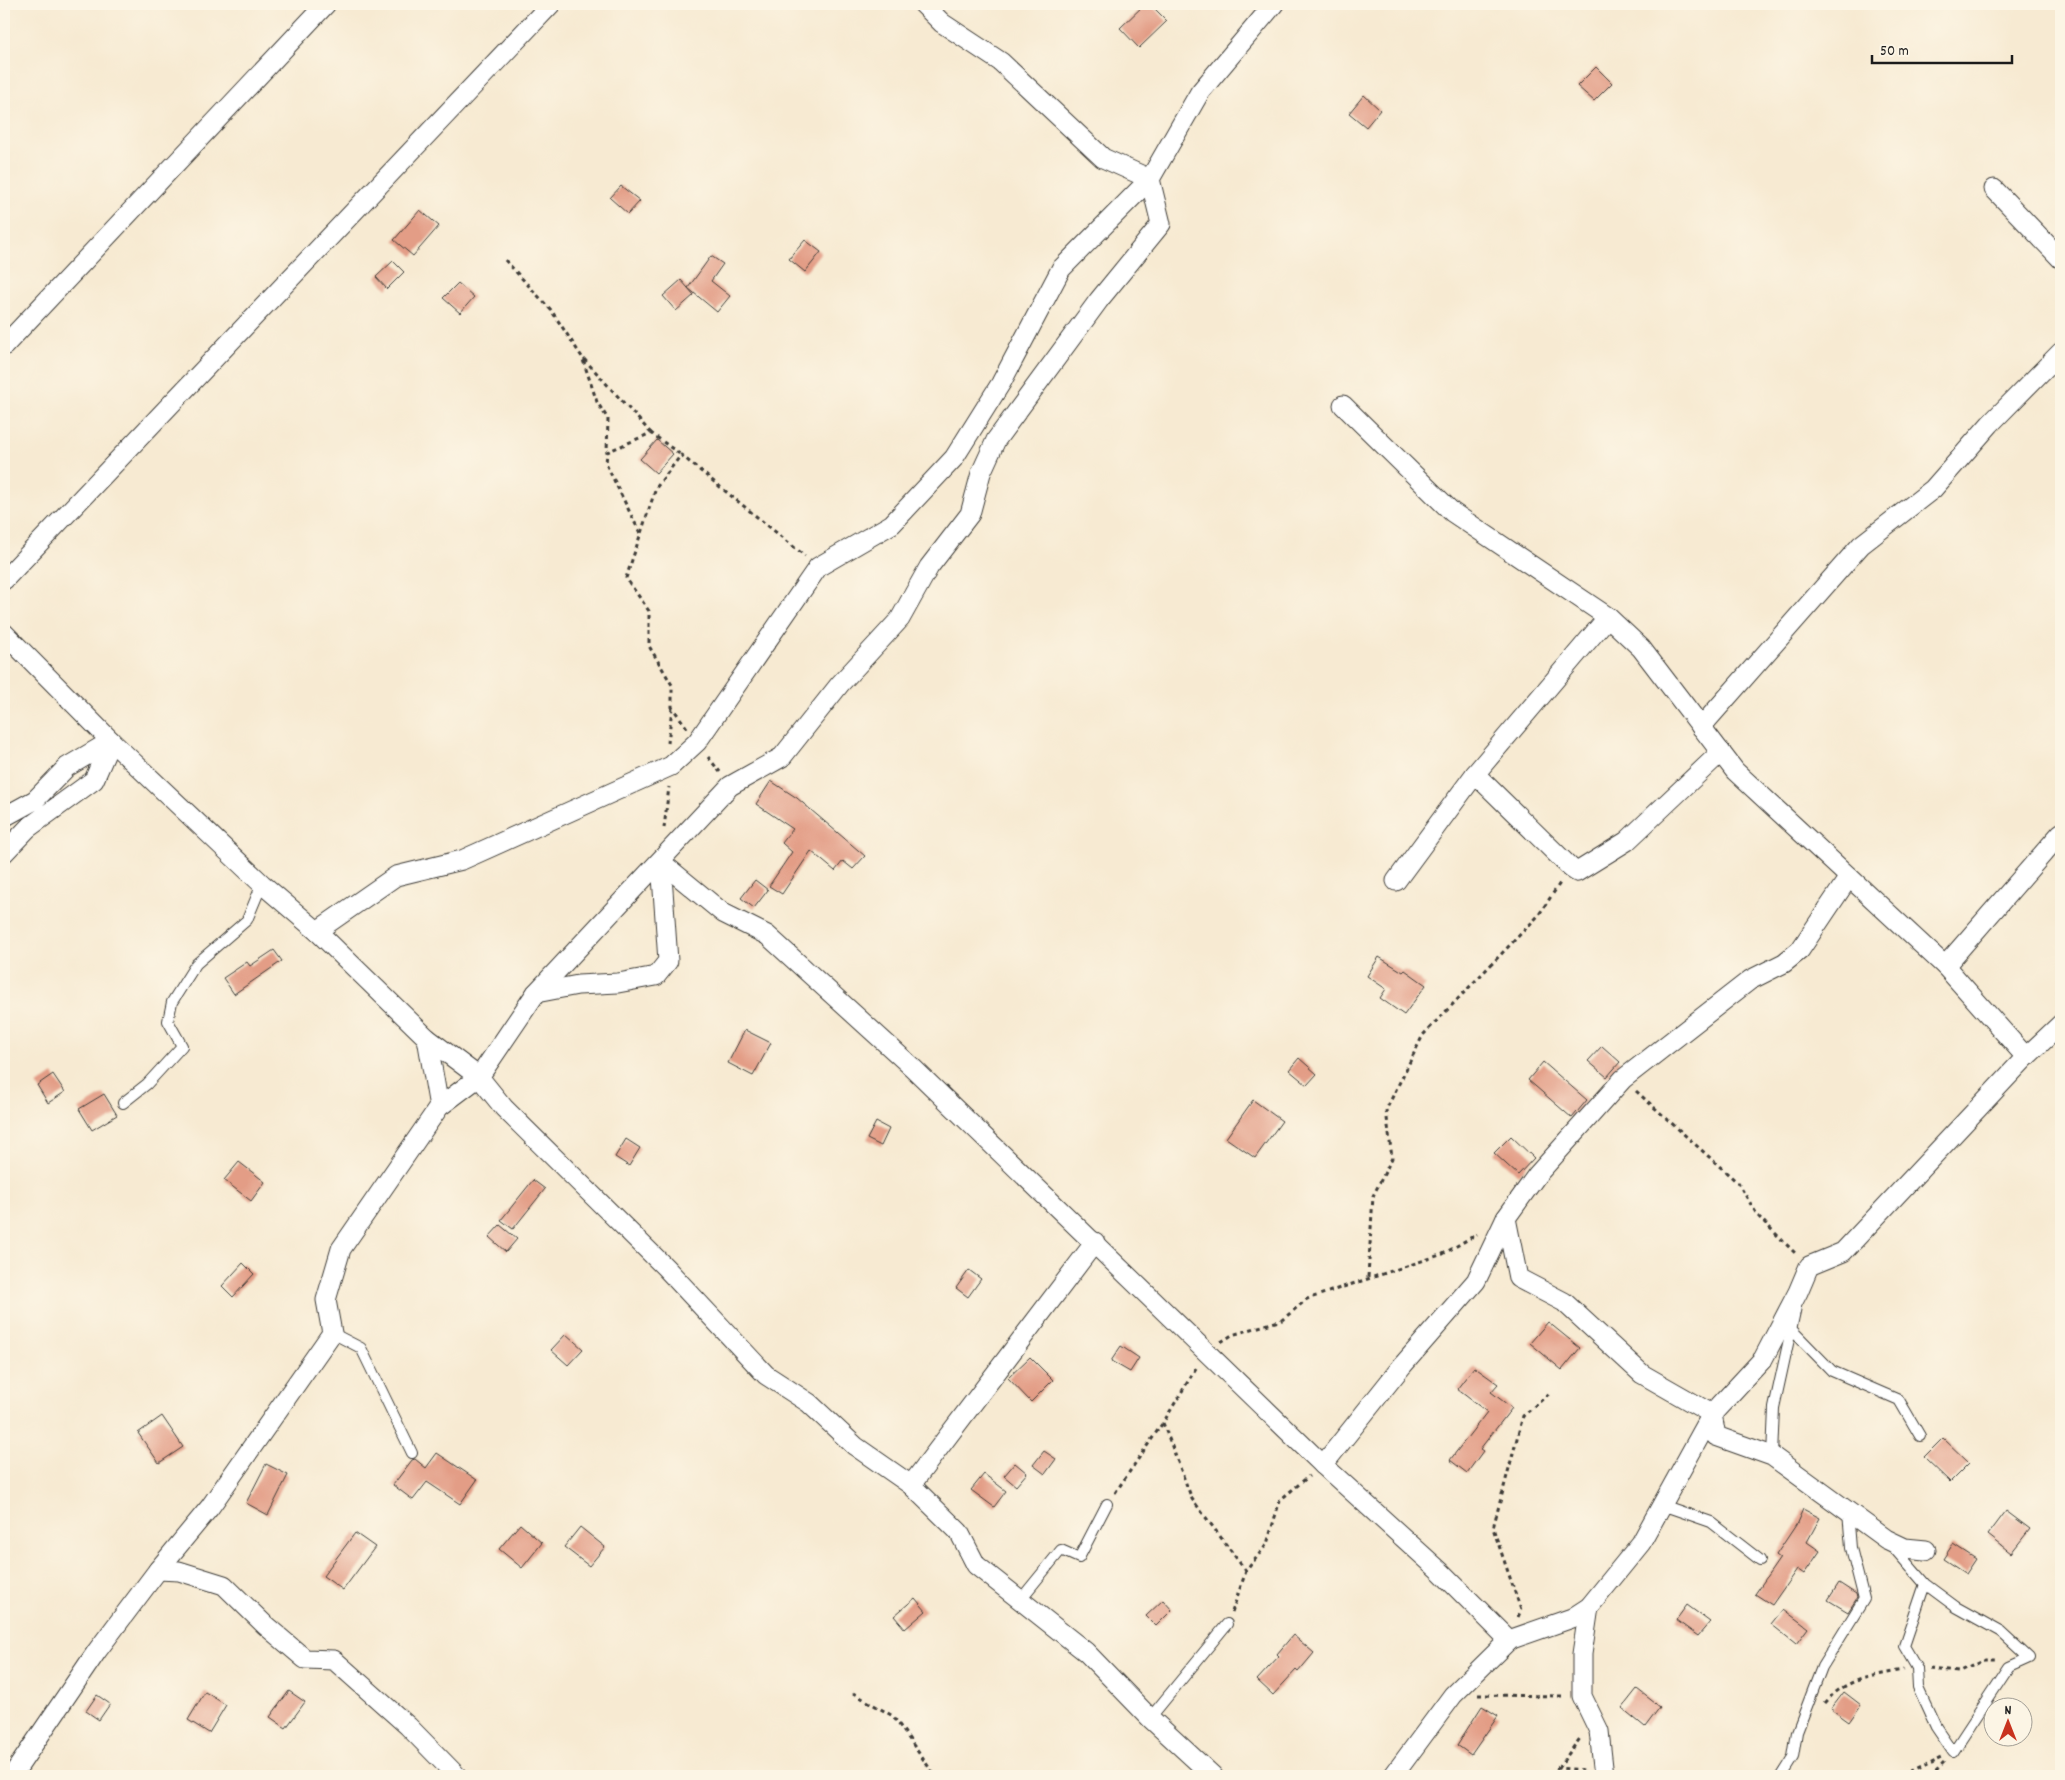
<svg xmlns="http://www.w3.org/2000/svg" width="2065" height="1780" font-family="Dekko,sans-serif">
	<rect width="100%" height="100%" fill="#fcf5e5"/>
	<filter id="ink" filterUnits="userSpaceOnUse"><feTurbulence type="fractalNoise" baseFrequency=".02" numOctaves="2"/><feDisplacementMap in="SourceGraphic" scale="10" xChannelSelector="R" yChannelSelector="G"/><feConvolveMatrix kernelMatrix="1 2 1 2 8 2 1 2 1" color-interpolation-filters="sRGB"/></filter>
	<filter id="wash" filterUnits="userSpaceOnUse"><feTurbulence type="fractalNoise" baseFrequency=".0096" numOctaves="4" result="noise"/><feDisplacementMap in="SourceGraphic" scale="20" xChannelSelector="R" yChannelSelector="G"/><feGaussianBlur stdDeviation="1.12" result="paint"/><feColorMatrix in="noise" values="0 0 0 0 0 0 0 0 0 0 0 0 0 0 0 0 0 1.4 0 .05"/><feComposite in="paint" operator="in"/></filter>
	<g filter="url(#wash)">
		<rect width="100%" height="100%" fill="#f7ead2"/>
		<g id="blocks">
			<g fill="#e39d86">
				<path d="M1145 4H1150L1167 21 1139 48 1120 28Z"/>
				<path d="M1596 67 1612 83 1594 101 1577 86Z"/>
				<path d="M1364 95 1380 110 1366 127 1349 113Z"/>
				<path d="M621 186 640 201 628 214 610 198Z"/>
				<path d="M420 210 439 226 413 256 394 240Z"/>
				<path d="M805 240 821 252 805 272 789 259Z"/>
				<path d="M711 256 723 264 711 281 730 296 717 312 688 288Z"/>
				<path d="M393 261 404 272 387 289 376 277Z"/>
				<path d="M681 280 694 295 676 311 663 296Z"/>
				<path d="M458 283 474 297 460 313 443 298Z"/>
				<path d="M657 440 673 454 656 473 640 459Z"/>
				<path d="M771 781 797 798 865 856 853 869 843 861 835 871 811 851 782 894 769 886 792 852 782 843 793 829 756 804Z"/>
				<path d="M755 880 768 890 754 908 741 898Z"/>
				<path d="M274 950 282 961 234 994 223 978 247 962 250 966Z"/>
				<path d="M1379 957 1403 972 1405 970 1426 985 1404 1015 1380 998 1386 989 1367 976Z"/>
				<path d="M745 1030 771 1043 753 1076 728 1063Z"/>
				<path d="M1602 1046 1620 1062 1607 1077 1588 1061Z"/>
				<path d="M1299 1058 1317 1074 1307 1085 1289 1070Z"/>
				<path d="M1543 1062 1587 1100 1572 1118 1528 1080Z"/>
				<path d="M53 1074 65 1092 48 1103 37 1085Z"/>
				<path d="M104 1094 117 1115 92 1130 79 1109Z"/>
				<path d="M1253 1100 1282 1121 1255 1158 1226 1138Z"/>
				<path d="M876 1122 889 1129 881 1146 867 1139Z"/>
				<path d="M1511 1136 1534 1158 1518 1175 1494 1153Z"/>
				<path d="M626 1139 640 1148 629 1166 615 1157Z"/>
				<path d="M239 1162 265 1182 251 1201 224 1180Z"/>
				<path d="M533 1180 545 1189 513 1229 501 1220Z"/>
				<path d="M500 1225 517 1239 506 1252 489 1237Z"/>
				<path d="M243 1263 254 1274 233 1297 222 1286Z"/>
				<path d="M969 1270 981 1279 968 1297 956 1288Z"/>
				<path d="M1548 1322 1580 1348 1562 1370 1530 1343Z"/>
				<path d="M566 1334 583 1349 568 1365 551 1350Z"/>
				<path d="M1121 1346 1139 1358 1130 1372 1111 1361Z"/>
				<path d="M1030 1357 1053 1380 1031 1402 1008 1378Z"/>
				<path d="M1474 1367 1498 1384 1491 1392 1512 1408 1480 1449 1483 1451 1467 1473 1450 1460 1487 1412 1457 1389Z"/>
				<path d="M162 1416 183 1447 159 1463 138 1433Z"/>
				<path d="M1943 1438 1969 1463 1950 1482 1924 1457Z"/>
				<path d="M1044 1451 1056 1459 1045 1474 1033 1465Z"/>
				<path d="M437 1453 477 1480 460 1504 427 1482 413 1500 393 1485 412 1460 415 1459 426 1468Z"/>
				<path d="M1015 1463 1027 1473 1016 1486 1004 1476Z"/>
				<path d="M266 1464 288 1475 268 1515 246 1503Z"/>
				<path d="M984 1474 1006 1491 994 1507 971 1490Z"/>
				<path d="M1803 1509 1820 1518 1807 1542 1820 1551 1804 1574 1797 1569 1772 1605 1755 1594 1780 1558 1776 1555 1796 1525Z"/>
				<path d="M2006 1511 2030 1529 2011 1553 1988 1535Z"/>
				<path d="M520 1524 542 1543 522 1568 499 1549Z"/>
				<path d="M580 1527 605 1547 589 1566 564 1547Z"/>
				<path d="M355 1533 375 1547 343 1590 323 1576Z"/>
				<path d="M1953 1544 1976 1559 1966 1574 1943 1559Z"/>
				<path d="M1839 1583 1856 1594 1857 1598 1848 1612 1828 1600Z"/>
				<path d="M915 1598 926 1611 905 1629 894 1616Z"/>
				<path d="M1163 1600 1172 1610 1156 1626 1146 1616Z"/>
				<path d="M1687 1605 1710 1622 1698 1636 1676 1620Z"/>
				<path d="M1783 1609 1808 1628 1796 1644 1771 1624Z"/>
				<path d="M1293 1635 1314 1653 1298 1672 1296 1670 1273 1695 1257 1680 1279 1656 1277 1654Z"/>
				<path d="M1637 1689 1660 1707 1645 1727 1622 1708Z"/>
				<path d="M289 1691 305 1702 286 1728 270 1717Z"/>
				<path d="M205 1692 226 1705 209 1733 188 1720Z"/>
				<path d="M1844 1692 1861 1705 1849 1722 1831 1709Z"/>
				<path d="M97 1695 110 1704 99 1720 86 1711Z"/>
				<path d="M1482 1706 1498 1716 1471 1755 1457 1745Z"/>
			</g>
		</g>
	</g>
	<g filter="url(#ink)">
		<use href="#blocks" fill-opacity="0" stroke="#3d3b37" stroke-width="1"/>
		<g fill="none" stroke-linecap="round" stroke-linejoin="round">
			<defs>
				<g id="service">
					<path d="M123 1103 147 1084 182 1046 168 1021 172 1002 196 964 247 920 262 884"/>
					<path d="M1792 1330 1832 1371 1899 1400 1920 1436"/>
					<path d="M332 1333 361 1348 412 1453"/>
					<path d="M1772 1456 1774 1408 1796 1307"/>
					<path d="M1662 1505 1711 1522 1760 1560"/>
					<path d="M1893 1547 1925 1584 1904 1646 1917 1668 1918 1688 1936 1727 1953 1752 2009 1667 2029 1658 2001 1632 1956 1607 1925 1584"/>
					<path d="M1021 1599 1061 1550 1079 1558 1107 1504"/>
					<path d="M1150 1718 1227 1624"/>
					<path d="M1781 1776 1793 1757 1797 1732 1822 1667 1864 1599 1851 1548 1848 1512"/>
				</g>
				<g id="minor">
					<path d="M1994 189 2061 259"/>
					<path d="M4 346 326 4"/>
					<path d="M1343 405 1452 512 1608 617 1641 648 1735 771 1945 966 2026 1057"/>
					<path d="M4 580 551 4"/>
					<path d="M4 633 111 741 262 884 317 931 427 1038"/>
					<path d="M1701 727 1861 545 1933 489 1990 424 2061 352"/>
					<path d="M1475 774 1571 868 1577 872 1627 841 1721 752"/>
					<path d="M4 817 35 800 67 767 111 741 94 780 28 828 4 853"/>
					<path d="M661 862 723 913 767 935 912 1067 1323 1465 1441 1572 1509 1640"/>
					<path d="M1396 881 1475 774 1608 617"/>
					<path d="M317 931 396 876 462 860 671 766 697 742 818 567 892 524 954 458 1001 383 1061 269 1150 179 1103 158 1001 62 942 23 923 4"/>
					<path d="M1945 966 2061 833"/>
					<path d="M536 993 578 985 618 983 656 976 668 961 661 862"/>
					<path d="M439 1107 427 1038 479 1077 504 1108 665 1267 766 1375 809 1403 855 1446 911 1485 959 1532 976 1565 1086 1652 1150 1718 1213 1776"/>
					<path d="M1506 1218 1518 1278 1564 1302 1642 1374 1712 1414 1716 1436 1772 1456 1886 1539 1905 1548 1926 1550"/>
					<path d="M1323 1465 1402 1366 1476 1281 1506 1218 1537 1175 1623 1079 1750 980 1784 963 1800 950 1849 877"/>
					<path d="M911 1485 1095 1242"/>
					<path d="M158 1570 179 1571 224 1585 265 1625 305 1659 334 1660 408 1726 457 1776"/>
					<path d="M1589 1607 1582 1654V1696L1599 1731 1604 1776"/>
					<path d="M12 1776 97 1651 158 1570 210 1507 332 1333 326 1300 341 1249 439 1107 479 1077 536 993 730 786 782 757 840 684 900 619 929 567 970 514 981 473 996 440 1099 300 1161 224 1150 179 1200 92 1274 4"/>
					<path d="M1393 1776 1453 1695 1509 1640 1572 1618 1589 1607 1641 1543 1712 1414 1763 1359 1798 1292 1809 1266 1843 1252 2026 1057 2061 1024"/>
				</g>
			</defs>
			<use href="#service" stroke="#3d3b37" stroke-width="12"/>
			<use href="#minor" stroke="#3d3b37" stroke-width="21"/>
			<g stroke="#3d3b37" stroke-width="3" stroke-dasharray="4 4" stroke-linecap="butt">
				<path d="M505 260 551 310 582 357 597 402 608 419 607 452"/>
				<path d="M584 359 651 433"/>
				<path d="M640 533 606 464 607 452 651 433 681 455"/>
				<path d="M687 728 672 707V685L649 646V611L626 578 656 488 681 455 805 556"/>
				<path d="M668 743 672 708"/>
				<path d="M708 757 720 772"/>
				<path d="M664 828 669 787"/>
				<path d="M1636 1091 1738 1183 1758 1216 1797 1255"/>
				<path d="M1368 1277 1373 1196 1392 1158 1386 1110 1423 1035 1538 916 1560 883"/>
				<path d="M1221 1342 1232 1335 1282 1320 1307 1299 1443 1254 1477 1234"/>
				<path d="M1196 1368 1163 1423 1192 1499 1246 1571"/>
				<path d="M1115 1493 1162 1424"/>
				<path d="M1232 1612 1246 1571 1267 1544 1280 1500 1309 1476"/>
				<path d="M1518 1617 1521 1610 1493 1528 1523 1416 1551 1392"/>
				<path d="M1930 1669 1958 1672 1984 1659H1998"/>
				<path d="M853 1693 893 1716 935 1776"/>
				<path d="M1478 1695 1564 1696"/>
				<path d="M1824 1703C1847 1678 1872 1676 1904 1670"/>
				<path d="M1558 1768 1581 1737"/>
				<path d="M1551 1776 1558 1768 1585 1770"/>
				<path d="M1901 1776 1941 1757"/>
				<path d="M1930 1776 1944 1762"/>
			</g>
			<use href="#service" stroke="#fff" stroke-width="10"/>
			<use href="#minor" stroke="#fff" stroke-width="19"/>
		</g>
	</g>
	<rect width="2065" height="1780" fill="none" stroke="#fcf5e5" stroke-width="20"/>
	<g transform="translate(2008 1722)"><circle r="24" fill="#fcf5e5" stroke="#a29e95"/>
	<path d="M0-4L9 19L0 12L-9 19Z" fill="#c8321e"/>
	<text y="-8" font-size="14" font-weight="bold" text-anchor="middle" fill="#1c1c1c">N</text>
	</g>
	<path d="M1872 55v8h140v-8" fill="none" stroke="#1c1c1c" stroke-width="2.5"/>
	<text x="1880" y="55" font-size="15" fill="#1c1c1c" stroke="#fcf5e5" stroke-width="4" paint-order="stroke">50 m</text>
</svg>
